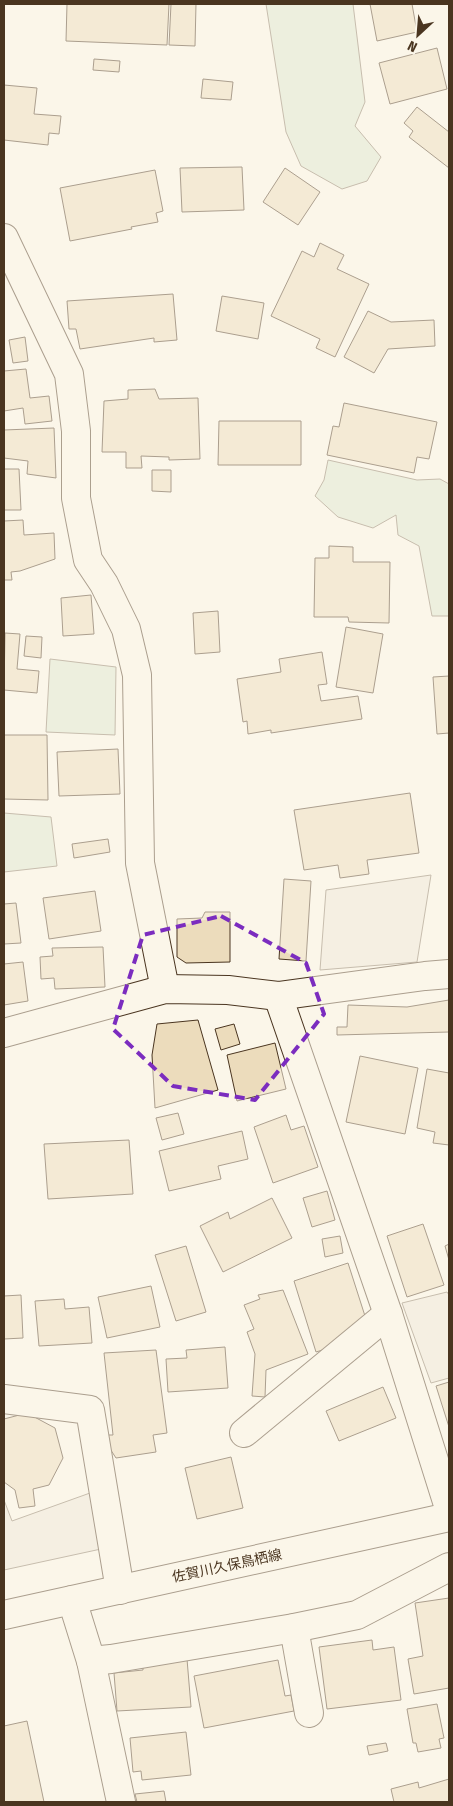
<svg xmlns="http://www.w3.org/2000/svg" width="453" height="1806" font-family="'Fira Sans Condensed','Noto Sans JP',sans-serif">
	<rect width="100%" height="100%" fill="#fbf6e9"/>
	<g fill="#dce7d0" stroke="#887966">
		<path d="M266 4H353L365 102 355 126 381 157 367 181 342 189 301 166 286 132Z"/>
		<path d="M328 460 417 480 440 479 449 484V616H432L419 546 398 535 396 515 373 528 338 517 315 496 324 480Z"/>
		<path d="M50 659 116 667 115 735 46 732Z"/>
		<path d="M4 813 51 817 57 866 4 872Z"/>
	</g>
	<g fill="#ede7d9" stroke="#887966">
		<path d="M431 875 417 962 320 970 326 890Z"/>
		<path d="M447 1292 449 1295V1378L431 1383 402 1303Z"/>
		<path d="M90 1493 101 1549 4 1570V1500L12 1521Z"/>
	</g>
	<g fill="#ecdcbc" stroke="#4a3520">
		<path d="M67 4H169L167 45 66 41Z"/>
		<path d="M171 4H196L195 46 169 45Z"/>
		<path d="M370 4H412L417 32 377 41Z"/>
		<path d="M437 48 447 89 390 104 379 63Z"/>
		<path d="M94 59 120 61 119 72 93 70Z"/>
		<path d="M203 79 233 82 231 100 201 98Z"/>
		<path d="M4 85 37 88 34 114 61 116 59 134 49 133 48 145 4 140Z"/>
		<path d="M417 107 449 132V168L409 137 413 131 404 123Z"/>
		<path d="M242 167 244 210 182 212 180 168Z"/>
		<path d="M285 168 320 192 298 225 263 202Z"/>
		<path d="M155 170 163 211 156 213 158 222 131 227 132 229 70 241 60 188Z"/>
		<path d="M320 243 344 255 337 269 369 284 335 357 316 348 320 339 271 316 302 251 314 257Z"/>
		<path d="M173 294 177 340 154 342V338L80 349 76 329H69L67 301Z"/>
		<path d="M222 296 264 303 258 339 216 331Z"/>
		<path d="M368 311 391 322 434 320 435 346 388 349 374 373 344 357Z"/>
		<path d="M25 337 28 361 13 363 9 340Z"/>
		<path d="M26 369 30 398 49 396 52 421 25 424 23 408 4 411V371Z"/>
		<path d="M155 389 159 399 198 398 200 459 169 460V457L141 456 142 468H126V452H102L104 401 128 399V390Z"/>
		<path d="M344 403 437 422 429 459 417 457 414 473 327 455 333 426 339 427Z"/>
		<path d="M219 421H301V465H218Z"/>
		<path d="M54 428 56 478 27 474 28 461 4 458V430Z"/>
		<path d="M4 469H19L21 510H4Z"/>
		<path d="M152 470H171V492L152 491Z"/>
		<path d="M23 520 24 535 54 533 55 559 20 571 11 572 12 580H4V521Z"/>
		<path d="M329 546 353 547V562H390L389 623 349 622 348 617H314L315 558H329Z"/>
		<path d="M91 595 94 634 63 636 61 598Z"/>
		<path d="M218 611 220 652 195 654 193 613Z"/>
		<path d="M346 627 383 634 373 693 336 687Z"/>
		<path d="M5 633 20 634 17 669 39 671 37 693 4 690Z"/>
		<path d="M26 636 42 637 41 658 24 656Z"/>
		<path d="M322 652 327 684 318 685 321 701 358 696 362 719 271 733V730L248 734 247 721 243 722 237 679 281 672 279 659Z"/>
		<path d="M449 676V733L437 734 433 677Z"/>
		<path d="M4 735H47L48 800 4 799Z"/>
		<path d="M118 749 120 794 59 796 57 752Z"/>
		<path d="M410 793 419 853 367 860 369 874 340 878 338 865 304 870 294 810Z"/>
		<path d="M108 839 110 852 74 858 72 844Z"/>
		<path d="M284 879 311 881 306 961 279 959Z"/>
		<path d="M95 891 101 931 49 939 43 898Z"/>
		<path d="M16 903 21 943 4 944V904Z"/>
		<path d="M205 912H230V962L186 963 177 957V919L202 918Z"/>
		<path d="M103 947 105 987 55 989 54 978 41 979 40 957 53 956 52 948Z"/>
		<path d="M23 962 28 1001 4 1005V964Z"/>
		<path d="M449 1000V1032L337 1035V1027H347L348 1005 407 1007Z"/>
		<path d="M198 1020 218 1090 155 1108 152 1055 157 1024Z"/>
		<path d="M234 1024 240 1044 221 1050 215 1029Z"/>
		<path d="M275 1043 286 1089 237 1101 227 1055Z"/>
		<path d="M360 1056 418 1068 405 1134 346 1122Z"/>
		<path d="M427 1069 449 1073V1145L433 1143 435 1132 417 1128Z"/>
		<path d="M178 1113 184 1134 162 1140 156 1118Z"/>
		<path d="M286 1115 291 1130 304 1126 318 1167 273 1183 254 1127Z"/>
		<path d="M242 1131 248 1159 218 1166 221 1179 169 1191 159 1151Z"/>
		<path d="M129 1140 133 1194 48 1199 44 1144Z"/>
		<path d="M327 1191 335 1220 312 1227 303 1198Z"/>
		<path d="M272 1198 292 1238 223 1272 200 1226 228 1212 230 1219Z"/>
		<path d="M423 1224 444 1285 407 1297 387 1236Z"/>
		<path d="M340 1236 343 1253 325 1257 322 1239Z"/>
		<path d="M449 1244V1260L445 1246Z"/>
		<path d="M186 1246 206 1312 176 1321 155 1255Z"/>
		<path d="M348 1263 365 1316 329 1348 316 1352 294 1281Z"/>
		<path d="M151 1286 160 1327 107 1338 98 1297Z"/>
		<path d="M283 1290 308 1354 266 1370 265 1397 252 1396 255 1354 247 1332 254 1329 244 1305 260 1299 258 1295Z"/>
		<path d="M21 1295 23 1338 4 1339V1296Z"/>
		<path d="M64 1299 65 1309 89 1307 92 1343 39 1346 35 1301Z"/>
		<path d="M225 1347 228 1388 168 1392 166 1359 187 1358 186 1350Z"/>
		<path d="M156 1350 167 1433 153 1435 156 1452 116 1458 101 1435H113L104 1353Z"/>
		<path d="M449 1382V1427L436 1386Z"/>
		<path d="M383 1387 396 1418 339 1441 326 1411Z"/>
		<path d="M27 1413 55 1428 63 1458 49 1485 33 1489 35 1506 19 1508 15 1490 4 1482V1419Z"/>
		<path d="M231 1457 243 1508 197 1519 185 1468Z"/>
		<path d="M449 1598V1688L414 1694 408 1659 423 1656 415 1603Z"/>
		<path d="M372 1640 373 1650 394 1647 401 1700 327 1709 319 1647Z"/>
		<path d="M187 1659 191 1707 117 1711 114 1673 143 1670V1666Z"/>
		<path d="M278 1660 285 1696 291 1695 294 1711 204 1728 194 1676Z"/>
		<path d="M437 1704 444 1738 439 1739 441 1748 418 1752 416 1743H413L407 1709Z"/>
		<path d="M27 1721 44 1802H4V1726Z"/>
		<path d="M186 1732 191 1775 142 1780 141 1771 133 1772 130 1738Z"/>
		<path d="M386 1743 388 1751 369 1755 367 1746Z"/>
		<path d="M449 1779V1802H394L391 1789 418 1782 419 1788Z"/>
		<path d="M164 1791 166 1802H137L135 1794Z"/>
	</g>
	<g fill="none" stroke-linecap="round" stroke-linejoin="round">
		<defs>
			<g id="minor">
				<path d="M4 238 69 374 76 431V498L88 560 104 584 126 629 137 675 140 863 165 989"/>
				<path d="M278 996 388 1314 449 1508"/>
				<path d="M4 1033 165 989 228 990 278 996 425 976 449 974"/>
				<path d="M4 1399 90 1410 120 1590"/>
				<path d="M244 1433 388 1314"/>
				<path d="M72 1600 91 1661 121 1802"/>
				<path d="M294 1628 309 1713"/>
				<path d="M91 1661 111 1659 294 1628 357 1615 449 1567"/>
			</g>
			<path id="major" d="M4 1615 449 1517"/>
		</defs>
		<use href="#minor" stroke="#4a3520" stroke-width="30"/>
		<use href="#major" stroke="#4a3520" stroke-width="30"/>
		<use href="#minor" stroke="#fbf6e9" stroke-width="28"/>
		<use href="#major" stroke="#fbf6e9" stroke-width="28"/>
	</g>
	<path d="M0 0H453V1806H0ZM221 916 306 963 324 1014 255 1100 173 1086 113 1029 143 935Z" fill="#fbf6e9" fill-opacity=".55" fill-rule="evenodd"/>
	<path fill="none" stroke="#7b2cbf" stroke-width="4" stroke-dasharray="10 6" stroke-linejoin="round" d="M221 916 306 963 324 1014 255 1100 173 1086 113 1029 143 935Z"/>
	<g text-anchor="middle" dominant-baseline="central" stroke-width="4" stroke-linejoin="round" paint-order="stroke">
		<g font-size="14" fill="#4a3520" stroke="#fbf6e9">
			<text transform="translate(227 1566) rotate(-12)">佐賀川久保鳥栖線</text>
		</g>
	</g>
	<rect width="453" height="1806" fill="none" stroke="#4a3520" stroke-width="10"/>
	<g transform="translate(418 35) rotate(206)" stroke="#fbf6e9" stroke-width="4" paint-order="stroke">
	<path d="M0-4L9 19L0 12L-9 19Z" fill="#4a3520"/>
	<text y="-8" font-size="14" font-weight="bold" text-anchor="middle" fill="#4a3520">N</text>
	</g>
</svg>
